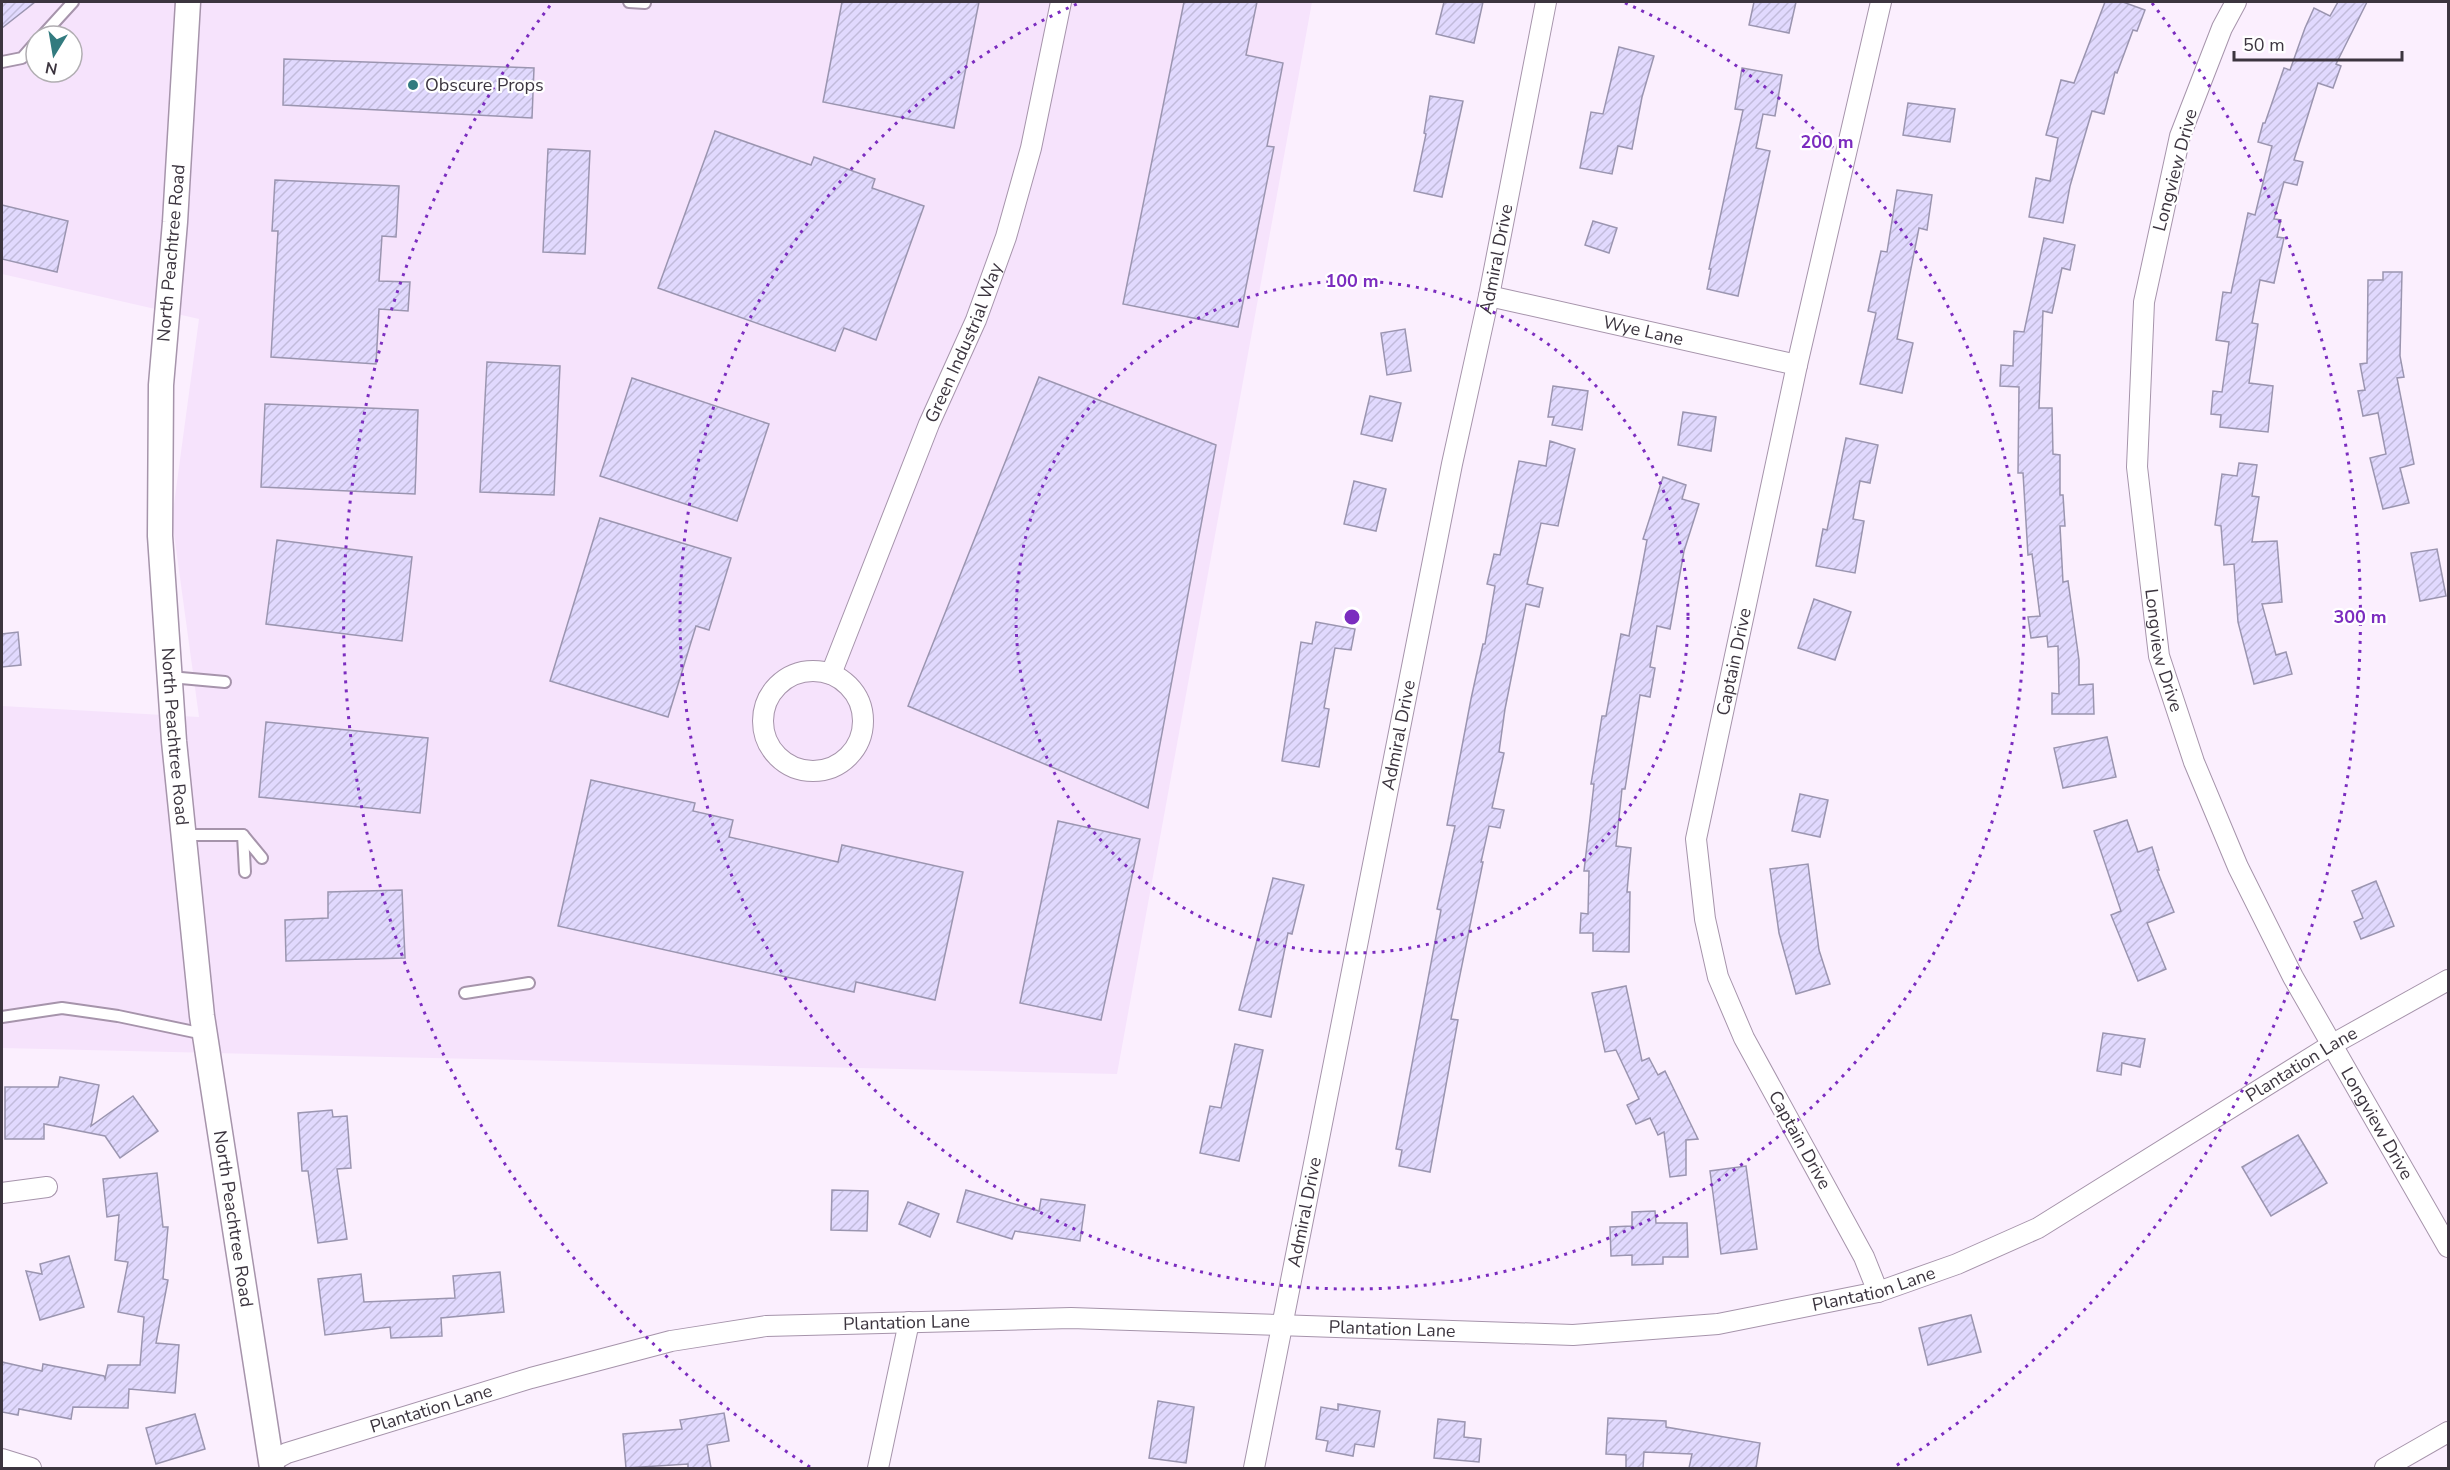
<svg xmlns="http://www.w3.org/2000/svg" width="2450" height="1470" font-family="'Nunito Sans',sans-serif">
	<defs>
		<pattern id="building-hatch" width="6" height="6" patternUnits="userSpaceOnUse" patternTransform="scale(1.5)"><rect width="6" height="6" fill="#e1d9fe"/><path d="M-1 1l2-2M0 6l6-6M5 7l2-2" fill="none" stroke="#c2bbdb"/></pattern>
	</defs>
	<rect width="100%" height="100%" fill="#fbeffe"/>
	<path fill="#f6e3fc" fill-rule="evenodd" d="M2 2H1312L1117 1074 2 1048V706L199 717 172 519 199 319 2 274ZM36 36H72V72H36Z"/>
	<g fill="url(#building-hatch)" stroke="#9b95b0" stroke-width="1.5">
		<path d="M2 2H35L2 28Z"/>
		<path d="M842 2H979L954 128 823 102Z"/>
		<path d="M1184 2H1257L1246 55 1283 63 1267 146 1274 147 1238 327 1123 304Z"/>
		<path d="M1444 2H1483L1474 43 1436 34Z"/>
		<path d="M1754 2H1796L1789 33 1749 25Z"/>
		<path d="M2105 2H2123L2145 10 2137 31 2133 30 2117 73 2115 72 2104 114 2092 111 2070 186 2063 223 2029 217 2036 178 2050 181 2058 138 2046 135 2061 80 2074 83Z"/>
		<path d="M2338 2H2367L2336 64 2341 66 2333 88 2318 83 2294 160 2303 162 2297 185 2284 182 2274 219 2281 220 2277 237 2284 238 2274 283 2260 280 2252 323 2258 324 2249 383 2273 386 2268 432 2220 427 2221 415 2211 414 2213 391 2222 392 2229 342 2216 340 2223 292 2231 293 2248 213 2255 215 2272 146 2258 142 2263 123H2265L2284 68 2290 70 2305 28 2314 8 2330 16Z"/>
		<path d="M1619 47 1654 56 1642 97 1632 149 1618 146 1612 174 1580 168 1591 112 1603 114Z"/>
		<path d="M284 59 534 68 532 118 283 105Z"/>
		<path d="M1742 68 1782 75 1775 116 1763 114 1756 148 1770 151 1738 296 1707 289 1711 269H1709L1743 110 1735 109Z"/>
		<path d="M1430 96 1463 101 1442 197 1414 191 1426 134 1424 133Z"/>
		<path d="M1908 103 1955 109 1950 142 1903 135Z"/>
		<path d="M715 131 811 165 814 157 875 179 872 188 924 206 876 340 844 328 835 351 658 288Z"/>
		<path d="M548 149 590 151 585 254 543 252Z"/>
		<path d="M275 180 399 186 396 237 382 236 379 281 410 282 408 311 379 309 376 364 271 357 278 231H272Z"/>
		<path d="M1897 190 1932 195 1927 230 1919 228 1897 339 1913 343 1902 393 1860 384 1876 313 1868 311 1881 251 1887 252Z"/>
		<path d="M2 205 68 221 57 272 2 259Z"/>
		<path d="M1593 221 1617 228 1609 253 1585 245Z"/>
		<path d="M2044 238 2075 245 2070 270 2062 268 2052 313 2043 311 2039 408H2052L2053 454 2060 455V495H2063L2065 526H2060L2063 582 2068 581 2079 660V685L2093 684 2094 714H2052V693L2059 694 2058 646 2048 647 2047 636 2031 638 2028 617 2040 616 2032 554 2028 555 2023 473H2018L2019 387 2000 386 2001 365 2013 366 2014 331 2024 332Z"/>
		<path d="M2383 272H2402L2400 356 2404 377 2397 378 2414 464 2400 468 2409 503 2383 509 2370 458 2386 454 2378 413 2363 416 2358 391 2365 390 2360 364 2367 363 2368 280H2383Z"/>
		<path d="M1405 329 1411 371 1387 375 1381 333Z"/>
		<path d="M487 362 560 366 554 495 480 492Z"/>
		<path d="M1039 377 1216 445 1148 808 908 706Z"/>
		<path d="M632 378 769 424 737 521 600 476Z"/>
		<path d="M1553 386 1588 391 1582 430 1552 425 1554 417H1548Z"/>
		<path d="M1370 396 1401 403 1392 441 1361 434Z"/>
		<path d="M265 404 418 410 415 494 261 487Z"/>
		<path d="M1683 412 1716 417 1711 451 1678 445Z"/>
		<path d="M1846 438 1878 445 1870 483 1860 481 1853 519 1864 521 1855 573 1816 566 1823 529 1827 530Z"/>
		<path d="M1550 441 1575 449 1558 526 1541 523 1527 584 1543 588 1539 607 1526 604 1505 709 1499 752 1504 753 1492 808 1504 810 1500 828 1489 826 1481 862H1483L1451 1019 1458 1020 1430 1172 1399 1166 1402 1150 1396 1149 1441 910 1437 909 1455 826 1447 825 1471 699 1483 644H1485L1495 586 1487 584 1494 554 1500 555 1519 461 1546 466Z"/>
		<path d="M2239 463 2257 465 2252 496 2259 497 2252 542 2277 541 2282 602 2262 604 2276 655 2286 652 2292 674 2254 684 2238 622 2234 564 2224 565 2221 526 2215 525 2222 474 2237 476Z"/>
		<path d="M1663 477 1686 485 1682 499 1699 504 1684 551 1670 629 1657 626 1650 667 1655 668 1650 697 1640 695 1625 789H1622L1616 846 1631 848 1627 892H1630L1629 952 1593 951V933H1580L1581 913 1588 914 1589 871H1584L1594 784H1591L1602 716H1606L1621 634 1629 636 1647 540 1643 539Z"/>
		<path d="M1354 481 1386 489 1376 531 1344 524Z"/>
		<path d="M600 518 731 558 709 630 696 626 668 717 550 681Z"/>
		<path d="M277 540 412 557 402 641 266 624Z"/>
		<path d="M2437 549 2446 596 2420 601 2411 553Z"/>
		<path d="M1814 599 1851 612 1835 660 1798 648Z"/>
		<path d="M1316 622 1355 629 1351 650 1335 648 1324 708 1329 709 1319 767 1282 761 1301 642 1312 644Z"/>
		<path d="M18 632 21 665 2 667V634Z"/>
		<path d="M266 722 428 738 420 813 259 797Z"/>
		<path d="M2107 737 2116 777 2063 788 2054 748Z"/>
		<path d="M591 780 695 803 693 811 733 820 729 837 838 862 842 845 963 872 935 1000 856 982 854 992 558 926Z"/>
		<path d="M1800 794 1828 800 1820 837 1792 831Z"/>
		<path d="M2127 820 2138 852 2152 847 2159 870H2157L2174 912 2147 923 2166 969 2138 981 2111 915 2121 911 2094 831Z"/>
		<path d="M1058 821 1140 839 1101 1020 1020 1003Z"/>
		<path d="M1808 864 1819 950 1830 984 1796 994 1779 933 1770 869Z"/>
		<path d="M1273 878 1304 885 1292 934 1288 933 1271 1017 1239 1010Z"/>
		<path d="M2376 881 2394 926 2361 939 2354 922 2363 918 2352 891Z"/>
		<path d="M402 890 405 958 286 961 285 920 328 918V892Z"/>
		<path d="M1626 986 1642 1061 1649 1058 1658 1075 1665 1071 1698 1139 1686 1140V1175L1670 1177 1664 1132 1658 1135 1650 1118 1636 1124 1627 1105 1639 1099 1616 1050 1605 1052 1592 993Z"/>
		<path d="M2103 1033 2145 1039 2140 1067 2122 1063 2121 1075 2097 1071Z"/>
		<path d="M1235 1044 1263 1050 1239 1161 1200 1153 1210 1106 1221 1108Z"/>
		<path d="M60 1077 99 1085 91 1126 133 1096 158 1131 120 1158 105 1136 44 1124V1139H5V1087H58Z"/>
		<path d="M332 1110 333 1117 347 1116 351 1168 337 1169 347 1239 318 1243 308 1171H302L298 1113Z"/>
		<path d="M2298 1135 2327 1183 2271 1216 2242 1167Z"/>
		<path d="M1746 1166 1757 1249 1721 1254 1710 1171Z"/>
		<path d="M157 1173 163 1227H168L163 1279 168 1280 156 1343 179 1345 175 1393 129 1389 128 1408 73 1407 71 1419 19 1409 18 1415 2 1412V1362L42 1371 43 1364 104 1376 105 1379 108 1365H140L144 1317 118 1312 128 1262 115 1260 119 1215 107 1217 103 1179Z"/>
		<path d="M832 1190 868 1191 867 1231 831 1230Z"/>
		<path d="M966 1190 1039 1211 1041 1199 1085 1205 1080 1241 1015 1231 1012 1239 957 1222Z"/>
		<path d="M908 1202 939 1214 930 1237 899 1224Z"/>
		<path d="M1655 1211 1656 1223H1687L1688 1257H1663V1264L1632 1265V1255L1611 1256 1610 1227 1632 1226V1212Z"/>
		<path d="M69 1256 84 1307 40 1320 26 1271 42 1274 40 1264Z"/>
		<path d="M500 1272 504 1312 441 1318 442 1336 391 1338 390 1327 325 1335 318 1279 361 1274 364 1302 455 1298 453 1276Z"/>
		<path d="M1971 1315 1981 1352 1928 1365 1919 1328Z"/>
		<path d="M1158 1401 1194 1407 1186 1463 1149 1458Z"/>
		<path d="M1338 1404 1380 1411 1374 1447 1355 1444 1353 1456 1326 1451 1328 1441 1316 1439 1321 1407 1338 1410Z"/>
		<path d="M724 1413 729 1441 707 1445 711 1468H688V1464L626 1468 623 1434 682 1429 680 1420Z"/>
		<path d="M195 1414 205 1449 156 1464 146 1428Z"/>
		<path d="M1608 1418 1666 1421V1427L1760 1443 1756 1468H1689L1692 1454 1644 1452 1643 1468H1626V1455L1606 1454Z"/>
		<path d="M1438 1419 1465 1422 1464 1437 1481 1439 1479 1462 1434 1458Z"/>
	</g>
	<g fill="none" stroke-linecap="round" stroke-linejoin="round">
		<defs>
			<g id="service">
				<path d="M629 2 645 3"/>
				<path d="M42 36 73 2"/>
				<path d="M2 62 22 58 36 42"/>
				<path d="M170 677 225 682"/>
				<path d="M184 835H243L262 858"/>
				<path d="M243 835 245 872"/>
				<path d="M465 993 529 983"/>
				<path d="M2 1017 62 1008 118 1016 204 1034"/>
			</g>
			<g id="minor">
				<path id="s1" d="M2236 2 2222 28 2180 136 2144 302 2137 467 2159 656 2194 762 2238 867 2293 977 2448 1247"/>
				<path id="s2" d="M1489 296 1797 365"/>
				<circle cx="813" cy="721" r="50"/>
				<path id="s3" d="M831 674 929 424 976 320 1006 237 1031 148 1061 2"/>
				<path d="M2 1193 47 1187"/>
				<path id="s4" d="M1878 1292 1864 1257 1744 1038 1718 977 1705 919 1696 839 1797 365 1881 2"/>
				<path d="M2 1459 31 1468"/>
				<path id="s5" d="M270 1462 287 1453 531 1378 671 1341 766 1326 1071 1318 1573 1335 1718 1324 1878 1292 1957 1264 2038 1228 2333 1044 2448 980"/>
				<path d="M878 1468 909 1322"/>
				<path id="s6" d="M1254 1468 1452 464 1489 296 1546 2"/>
				<path d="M2385 1468 2448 1432"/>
			</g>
			<g id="tertiary">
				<path id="s7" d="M188 2 175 222 161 385 160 536 174 741 202 1016 272 1468"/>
			</g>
		</defs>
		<use href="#service" stroke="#a694ab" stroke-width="14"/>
		<use href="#minor" stroke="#a694ab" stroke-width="22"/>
		<use href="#tertiary" stroke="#a694ab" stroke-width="27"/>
		<use href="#service" stroke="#fff" stroke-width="10"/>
		<use href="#minor" stroke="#fff" stroke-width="20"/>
		<use href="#tertiary" stroke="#fff" stroke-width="24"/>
	</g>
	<g fill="none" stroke="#7b2cbf" stroke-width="3" stroke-dasharray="3 6">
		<circle cx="1352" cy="617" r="336"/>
		<path d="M1625 3A672 672 0 1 1 1079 3"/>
		<path d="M810 1467A1008 1008 0 0 1 552 3M2152 3A1008 1008 0 0 1 1894 1467"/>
	</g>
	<circle fill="#327b7f" stroke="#fff" stroke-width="2" cx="413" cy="85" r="6"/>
	<g text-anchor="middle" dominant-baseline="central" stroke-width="4.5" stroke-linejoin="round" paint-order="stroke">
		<g font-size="18" fill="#3c353f" stroke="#fff" text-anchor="start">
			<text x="425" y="85">Obscure Props</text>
		</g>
		<g font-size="18" fill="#3c353f" stroke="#fff">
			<text transform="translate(2175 170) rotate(-75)">Longview Drive</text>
			<text transform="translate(171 253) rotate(-85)">North Peachtree Road</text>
			<text stroke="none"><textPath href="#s6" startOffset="1233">Admiral Drive</textPath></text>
			<text stroke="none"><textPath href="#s2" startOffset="158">Wye Lane</textPath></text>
			<text stroke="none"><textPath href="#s3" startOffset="357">Green Industrial Way</textPath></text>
			<text stroke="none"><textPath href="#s1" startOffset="666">Longview Drive</textPath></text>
			<text stroke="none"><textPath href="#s4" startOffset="675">Captain Drive</textPath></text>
			<text stroke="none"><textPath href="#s6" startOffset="747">Admiral Drive</textPath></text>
			<text stroke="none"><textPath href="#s7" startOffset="736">North Peachtree Road</textPath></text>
			<text stroke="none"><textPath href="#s5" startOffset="2114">Plantation Lane</textPath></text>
			<text stroke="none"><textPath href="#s1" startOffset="1188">Longview Drive</textPath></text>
			<text transform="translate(1800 1140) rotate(61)">Captain Drive</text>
			<text stroke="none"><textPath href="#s6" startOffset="261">Admiral Drive</textPath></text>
			<text stroke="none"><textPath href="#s7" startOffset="1222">North Peachtree Road</textPath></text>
			<text stroke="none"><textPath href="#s5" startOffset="1628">Plantation Lane</textPath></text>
			<text stroke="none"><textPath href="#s5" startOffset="656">Plantation Lane</textPath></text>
			<text stroke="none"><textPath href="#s5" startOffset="1142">Plantation Lane</textPath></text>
			<text stroke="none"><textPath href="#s5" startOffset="170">Plantation Lane</textPath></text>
		</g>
	</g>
	<circle cx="1352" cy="617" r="9" fill="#7b2cbf" stroke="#fff" stroke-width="3"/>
	<g font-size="18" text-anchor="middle" font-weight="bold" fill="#7b2cbf" stroke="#fff" stroke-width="4.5" stroke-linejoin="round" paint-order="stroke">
		<text x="1827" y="148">200 m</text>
		<text x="1352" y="287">100 m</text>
		<text x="2360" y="623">300 m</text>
	</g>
	<rect width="2450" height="1470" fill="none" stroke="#3c353f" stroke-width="6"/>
	<g transform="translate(54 54) rotate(191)"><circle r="28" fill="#ffffff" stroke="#b1aeb2" stroke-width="1.5"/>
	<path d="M0-4.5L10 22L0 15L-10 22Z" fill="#327b7f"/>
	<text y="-9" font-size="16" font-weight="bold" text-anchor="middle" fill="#3c353f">N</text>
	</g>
	<path d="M2234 51v9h168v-9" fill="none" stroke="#3c353f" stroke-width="3"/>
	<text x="2243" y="51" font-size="18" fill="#3c353f" stroke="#ffffff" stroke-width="4.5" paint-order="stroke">50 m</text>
</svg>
